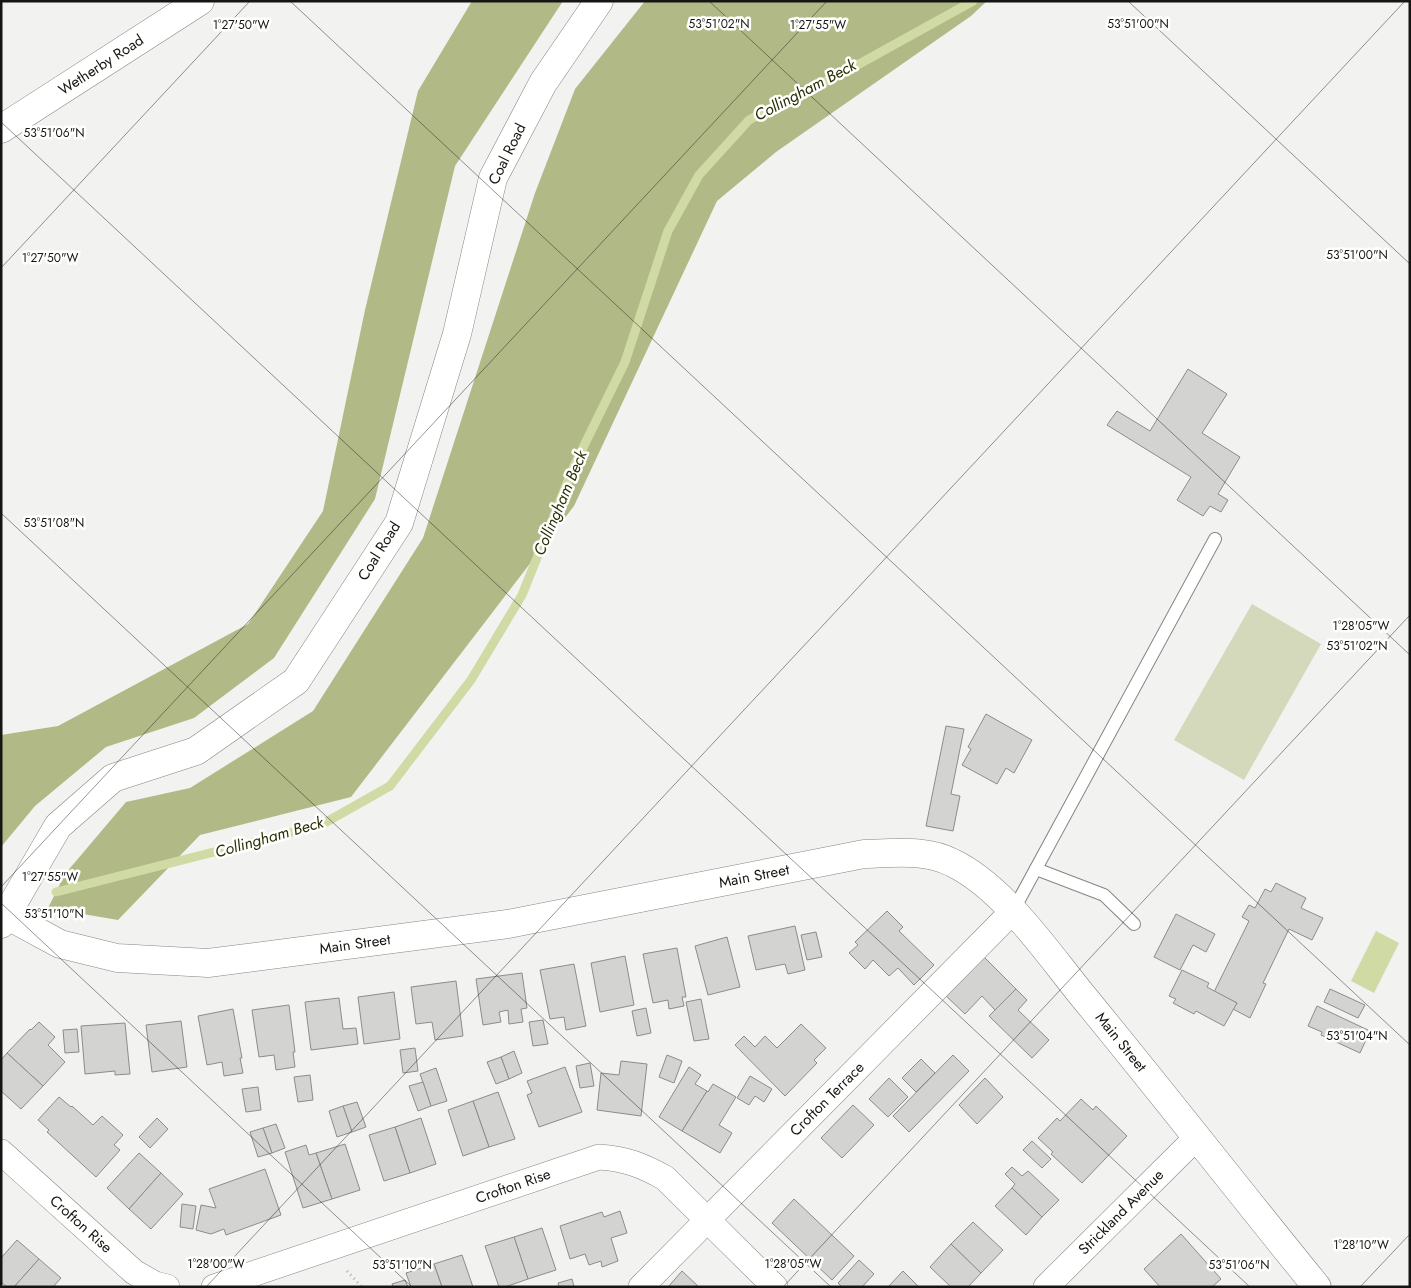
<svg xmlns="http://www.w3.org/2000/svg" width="1411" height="1288" font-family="Jost,sans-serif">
	<rect width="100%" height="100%" fill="#f2f3f0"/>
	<path fill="#d3d9ba" d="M1252 604 1321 644 1244 780 1174 740Z"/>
	<g fill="#b1ba86">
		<path d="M472 1H563L455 166 375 499 274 658 194 718 106 747 35 806 1 847V735L58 726 248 624 323 511 365 310 418 91Z"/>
		<path d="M645 1H987L971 16 776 152 717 201 574 506 351 797 200 835 118 920 48 908 65 874 126 802 190 788 313 711 423 538 535 193 575 89Z"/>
	</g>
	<path fill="#d0daa5" d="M1376 931 1399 943 1374 993 1351 981Z"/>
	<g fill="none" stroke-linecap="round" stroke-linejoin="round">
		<path stroke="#d0daa5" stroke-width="9" d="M56 892 321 825 390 786 471 680 522 595 574 466 625 362 668 231 699 175 749 120 852 68 973 1"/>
	</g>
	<g fill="#d3d4d1" stroke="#8c8c89">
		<path d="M1188 369 1227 394 1202 433 1240 457 1218 494 1228 500 1221 512 1210 506 1203 516 1177 500 1191 477 1107 425 1117 411 1150 431Z"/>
		<path d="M986 714 1032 740 1014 773 1006 768 997 784 962 765 971 749 968 747Z"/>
		<path d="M946 726 964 729 951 794 960 796 953 831 926 826Z"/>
		<path d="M1276 883 1306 898 1301 908 1323 918 1312 940 1289 929 1263 983 1266 984 1250 1018 1233 1009 1237 1003 1214 992 1249 921 1242 917 1249 905 1255 908 1265 889 1271 892Z"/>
		<path d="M887 911 903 927 899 931 934 965 914 985 898 968 889 976 873 960 865 969 849 953 858 945 855 942Z"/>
		<path d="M1176 914 1215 934 1206 952 1193 945 1180 970 1154 957Z"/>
		<path d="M795 926 805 970 788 974 785 964 756 970 748 936Z"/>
		<path d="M816 932 822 957 807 960 801 935Z"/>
		<path d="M727 937 740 987 708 995 695 946Z"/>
		<path d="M677 948 686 997H682L684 1006 669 1009 668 1000 653 1003 643 954Z"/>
		<path d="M982 955 1016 989 995 1010 982 996 965 1014 944 994Z"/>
		<path d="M625 956 634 1005 600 1012 591 963Z"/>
		<path d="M574 964 586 1026 566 1030 564 1017 550 1019 540 970Z"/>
		<path d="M1182 970 1209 983 1207 987 1237 1003 1224 1026 1196 1011 1194 1014 1173 1003 1176 999 1169 996Z"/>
		<path d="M522 973 527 1008 521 1009 523 1022 509 1024 508 1010 499 1012 501 1022 483 1025 476 979Z"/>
		<path d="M456 981 463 1036 435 1040 432 1022 416 1024 411 987Z"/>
		<path d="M1016 989 1027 1000 1018 1010 1049 1040 1032 1058 989 1016Z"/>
		<path d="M1330 989 1365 1005 1358 1018 1324 1002Z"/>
		<path d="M394 992 400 1039 364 1044 358 997Z"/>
		<path d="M339 998 343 1029 356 1028 358 1044 311 1050 305 1002Z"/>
		<path d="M701 999 709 1039 694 1041 686 1002Z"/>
		<path d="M289 1005 295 1052H293L295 1067 276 1070 274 1055 259 1057 252 1010Z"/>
		<path d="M1317 1006 1370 1031 1360 1053 1321 1035 1322 1032 1308 1026Z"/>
		<path d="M646 1008 651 1033 637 1036 632 1011Z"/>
		<path d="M233 1009 242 1058H240L243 1073 224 1076 222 1062 207 1065 198 1016Z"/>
		<path d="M543 1020 548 1044 533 1046 529 1022Z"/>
		<path d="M181 1021 187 1067 152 1072 146 1025Z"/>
		<path d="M39 1022 55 1037 48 1045 65 1062 43 1086 7 1053 30 1029 31 1030Z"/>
		<path d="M125 1023 130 1074 115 1075V1071L85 1074 81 1026Z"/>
		<path d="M801 1024 826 1048 814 1060 817 1063 785 1096 735 1045 744 1036 755 1047 765 1036 777 1048Z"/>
		<path d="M77 1029 79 1052 65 1053 63 1030Z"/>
		<path d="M415 1048 418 1071 403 1073 400 1050Z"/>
		<path d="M514 1051 522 1073 509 1079 501 1057Z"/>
		<path d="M7 1053 43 1086 21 1109 1 1091V1060Z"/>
		<path d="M667 1055 682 1061 674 1083 659 1077Z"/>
		<path d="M953 1055 969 1071 909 1132 893 1116Z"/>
		<path d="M501 1057 509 1079 496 1084 487 1062Z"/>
		<path d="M921 1059 935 1073 916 1092 902 1078Z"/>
		<path d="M621 1061 647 1064 641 1116 597 1110 601 1073 619 1075Z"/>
		<path d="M590 1063 594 1086 580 1088 576 1066Z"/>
		<path d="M565 1067 582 1112 539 1127 527 1095 532 1093 527 1081Z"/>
		<path d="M689 1067 701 1075 695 1084 707 1091 682 1131 659 1117Z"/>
		<path d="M436 1068 447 1101 431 1106 420 1074Z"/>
		<path d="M310 1075 313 1100 298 1102 294 1077Z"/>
		<path d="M750 1076 772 1089 764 1102 755 1096 749 1105 737 1098Z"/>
		<path d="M889 1078 908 1097 888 1117 869 1099Z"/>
		<path d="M985 1078 1003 1097 977 1124 959 1105Z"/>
		<path d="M423 1082 431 1106 418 1111 409 1086Z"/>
		<path d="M713 1084 736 1097 719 1125 732 1133 720 1153 682 1131 707 1091 708 1092Z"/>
		<path d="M258 1087 261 1110 246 1112 242 1089Z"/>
		<path d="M498 1092 515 1139 489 1147 473 1101Z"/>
		<path d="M59 1097 71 1107 72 1106 93 1125 102 1116 123 1135 114 1145 120 1150 96 1177 47 1132 49 1130 38 1120Z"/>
		<path d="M1081 1099 1093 1110 1096 1106 1127 1136 1082 1183 1051 1154 1053 1152 1038 1138 1057 1118 1060 1121Z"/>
		<path d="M473 1101 489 1147 463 1156 448 1110Z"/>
		<path d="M357 1102 366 1127 352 1132 343 1106Z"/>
		<path d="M853 1105 874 1125 842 1158 821 1138Z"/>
		<path d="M343 1106 352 1132 337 1137 329 1111Z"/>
		<path d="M157 1118 168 1129 150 1148 139 1137Z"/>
		<path d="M421 1118 436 1164 410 1173 395 1127Z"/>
		<path d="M276 1124 285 1148 272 1153 263 1128Z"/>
		<path d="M395 1127 410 1173 384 1181 369 1135Z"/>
		<path d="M263 1128 272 1153 258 1157 250 1132Z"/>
		<path d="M1032 1141 1051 1159 1042 1168 1023 1150Z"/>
		<path d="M345 1144 360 1190 332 1199 316 1153Z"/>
		<path d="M306 1145 309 1155 316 1153 332 1199 303 1208 285 1152Z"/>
		<path d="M139 1153 161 1173 129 1209 107 1188Z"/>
		<path d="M1012 1167 1022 1176 1028 1171 1059 1200 1042 1217 1012 1188 1015 1184 1005 1174Z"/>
		<path d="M265 1169 281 1215 226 1235 224 1229 211 1234 196 1230 201 1205 216 1208 209 1189Z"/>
		<path d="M161 1173 183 1194 151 1229 129 1209Z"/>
		<path d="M1012 1188 1042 1217 1026 1235 995 1206Z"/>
		<path d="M794 1199 854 1256 832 1280 772 1223Z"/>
		<path d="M182 1204 196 1206 193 1229 180 1227Z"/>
		<path d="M620 1211 627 1233 611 1238 618 1261 602 1267 601 1261 589 1265 585 1254 570 1259 560 1226 602 1212 604 1217Z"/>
		<path d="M973 1222 1003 1250 981 1273 951 1244Z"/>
		<path d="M542 1228 556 1270 528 1279 514 1237Z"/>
		<path d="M1181 1234 1221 1279 1212 1287H1160L1144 1269Z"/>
		<path d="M514 1237 528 1279 505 1287H499L485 1246Z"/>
		<path d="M17 1240 39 1259 14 1287H7L1 1282V1258Z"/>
		<path d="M951 1244 981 1273 968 1287H951L930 1267Z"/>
		<path d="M462 1255 473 1287H442L434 1264Z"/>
		<path d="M39 1259 61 1278 53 1287H14Z"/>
		<path d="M859 1260 874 1274 862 1287H842L838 1283Z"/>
		<path d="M434 1264 442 1287H411L406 1273Z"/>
		<path d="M682 1271 699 1287H668Z"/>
		<path d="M903 1271 919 1287H888Z"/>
		<path d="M572 1279 574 1287H559L558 1283Z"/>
		<path d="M405 1280 408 1287H393L392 1284Z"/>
	</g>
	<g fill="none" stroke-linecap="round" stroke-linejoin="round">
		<defs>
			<g id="lane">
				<path d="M1036 869 1104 895 1134 924"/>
				<path d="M1013 911 1215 539"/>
			</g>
			<g id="street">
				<path d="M1 1152 134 1272 155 1284 167 1287"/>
				<path d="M214 1287 599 1157C626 1159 642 1165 665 1178L775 1287"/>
				<path d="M641 1287 1013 911"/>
				<path d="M1046 1287 1197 1137"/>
			</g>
			<g id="secondary">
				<path d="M1 912 60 944 117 958 208 963 508 924 864 854C895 853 926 849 953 863 1004 888 1047 952 1082 995 1161 1091 1238 1190 1317 1287"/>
				<path d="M1 924 58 826 113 778 196 751 296 681 399 523 457 334 493 178 543 83 599 1"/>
			</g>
			<path id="primary" d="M1 129 200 1"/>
		</defs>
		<use href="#lane" stroke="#858683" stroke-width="14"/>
		<use href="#street" stroke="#858683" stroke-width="26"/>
		<use href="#secondary" stroke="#858683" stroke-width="29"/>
		<use href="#primary" stroke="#858683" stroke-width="29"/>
		<path stroke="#afb0ad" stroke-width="3" stroke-dasharray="1 4" stroke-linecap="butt" d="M347 1271 362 1287"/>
		<use href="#lane" stroke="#fff" stroke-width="12"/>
		<use href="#street" stroke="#fff" stroke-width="25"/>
		<use href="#secondary" stroke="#fff" stroke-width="28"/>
		<use href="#primary" stroke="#fff" stroke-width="28"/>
	</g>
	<path fill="none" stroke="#151514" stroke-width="1" stroke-opacity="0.45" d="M290 1 1410 1045M709 1 1410 655M1128 1 1410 264M1 122 1250 1287M1 268 250 1M1 513 831 1287M1 887 827 1M1 903 412 1287M206 1287 1405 1M783 1287 1410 615M1360 1287 1410 1234"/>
	<g text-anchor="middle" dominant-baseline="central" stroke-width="5" stroke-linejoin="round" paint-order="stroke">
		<g font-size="15" fill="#151514" stroke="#fffffe">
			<text transform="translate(101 65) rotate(-33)">Wetherby Road</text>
			<text transform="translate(507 154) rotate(-64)">Coal Road</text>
			<text transform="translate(379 551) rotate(-58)">Coal Road</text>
			<text transform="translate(754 876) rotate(-11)">Main Street</text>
			<text transform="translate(355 944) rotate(-8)">Main Street</text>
			<text transform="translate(1121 1042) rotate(51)">Main Street</text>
			<text transform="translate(827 1099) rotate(-45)">Crofton Terrace</text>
			<text transform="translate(513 1186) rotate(-19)">Crofton Rise</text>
			<text transform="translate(1121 1212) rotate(-45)">Strickland Avenue</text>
			<text transform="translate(81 1224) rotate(42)">Crofton Rise</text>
		</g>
		<g font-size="16" font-style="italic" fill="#2a2f05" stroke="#fffffe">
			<text transform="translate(805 90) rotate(-28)">Collingham Beck</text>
			<text transform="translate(560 503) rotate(-67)">Collingham Beck</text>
			<text transform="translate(269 837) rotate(-16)">Collingham Beck</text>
		</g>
	</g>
	<g font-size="12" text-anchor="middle" fill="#151514" stroke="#fffffe" stroke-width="5" stroke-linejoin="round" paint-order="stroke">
		<text x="719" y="28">53°51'02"N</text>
		<text x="1138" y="28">53°51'00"N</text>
		<text x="241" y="29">1°27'50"W</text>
		<text x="818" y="29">1°27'55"W</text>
		<text x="54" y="137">53°51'06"N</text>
		<text x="1357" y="259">53°51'00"N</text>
		<text x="50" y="262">1°27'50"W</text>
		<text x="54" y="527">53°51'08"N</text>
		<text x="1361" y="630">1°28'05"W</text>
		<text x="1357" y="650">53°51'02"N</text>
		<text x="50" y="881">1°27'55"W</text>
		<text x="54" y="918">53°51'10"N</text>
		<text x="1357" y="1040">53°51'04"N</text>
		<text x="1361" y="1249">1°28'10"W</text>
		<text x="216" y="1268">1°28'00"W</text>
		<text x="793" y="1268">1°28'05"W</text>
		<text x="402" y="1269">53°51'10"N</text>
		<text x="1239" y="1269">53°51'06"N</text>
	</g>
	<rect width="1411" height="1288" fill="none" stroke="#151514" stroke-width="5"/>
</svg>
